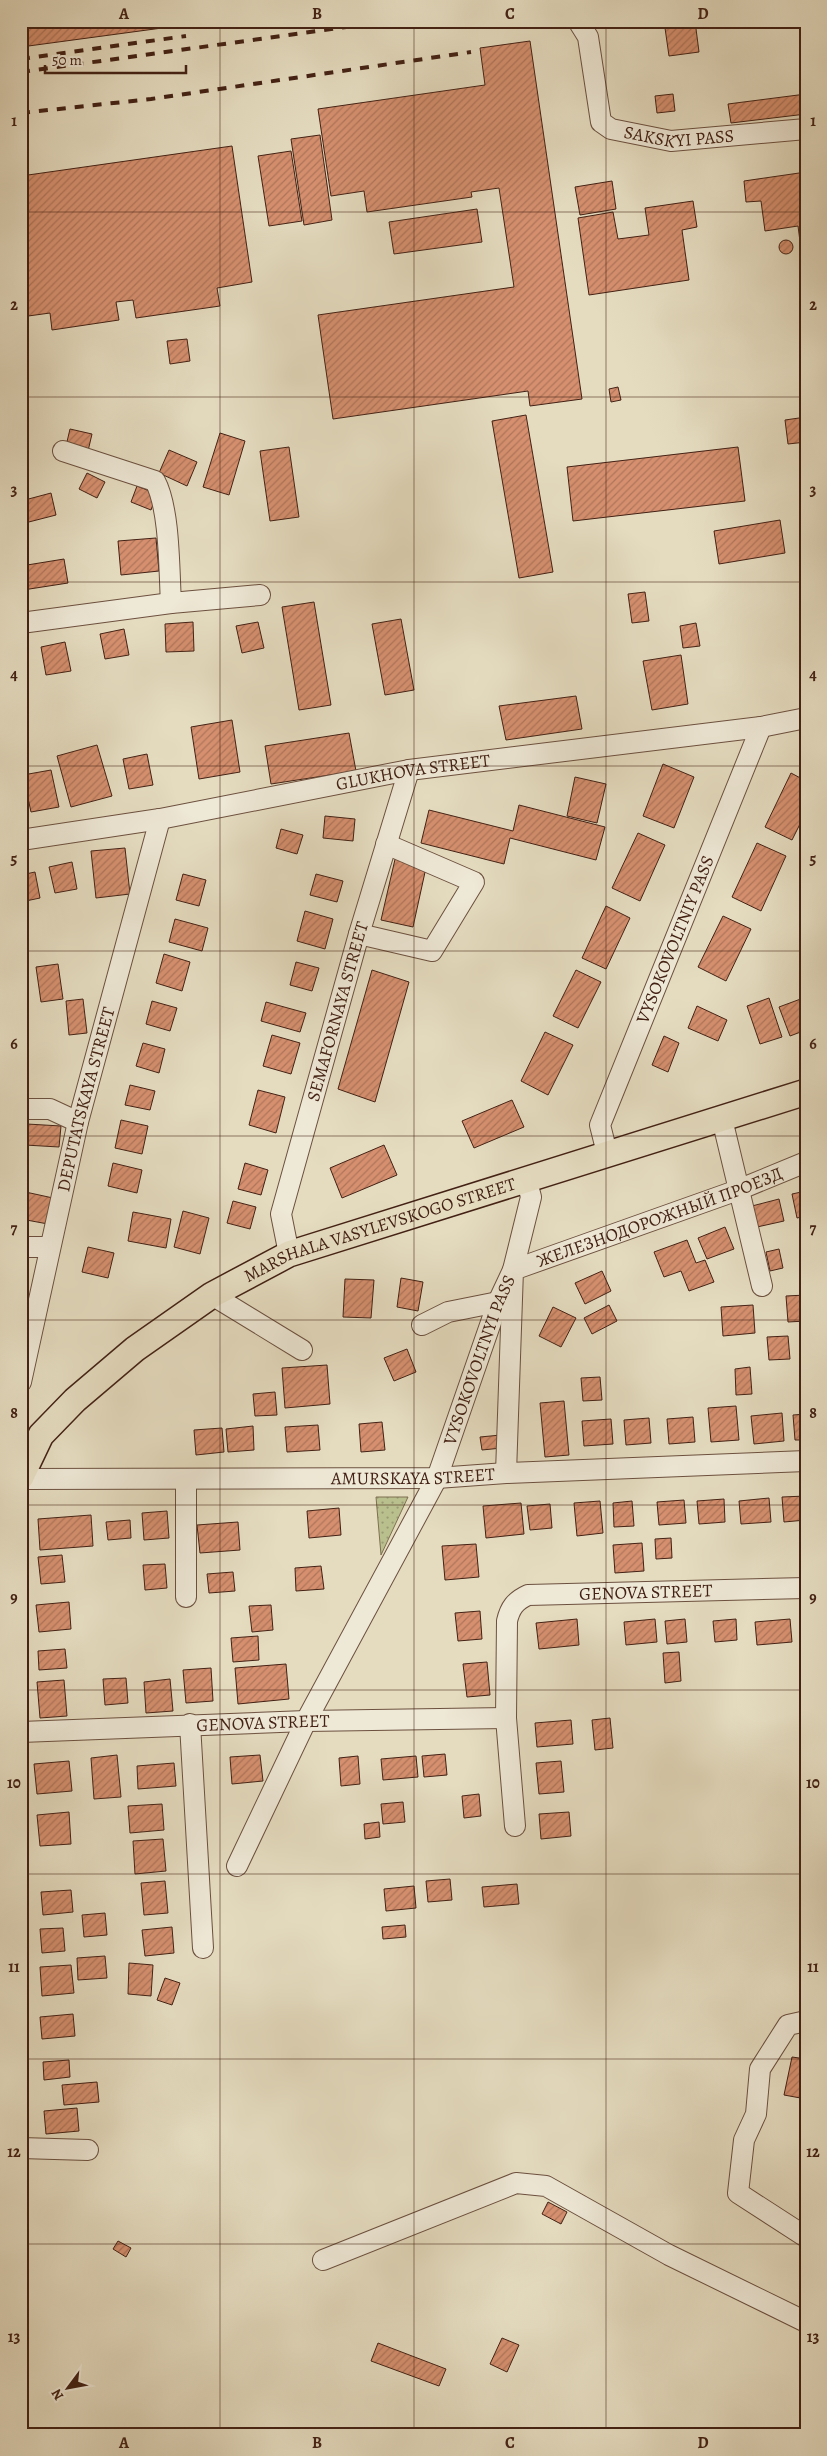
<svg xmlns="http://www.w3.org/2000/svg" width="827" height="2456" font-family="Alegreya,serif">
	<defs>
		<pattern id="grass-dots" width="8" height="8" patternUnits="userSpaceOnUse" patternTransform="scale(1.25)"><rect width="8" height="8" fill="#babf8e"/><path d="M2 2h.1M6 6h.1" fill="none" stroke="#999b73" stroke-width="1.8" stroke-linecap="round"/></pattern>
		<pattern id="building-hatch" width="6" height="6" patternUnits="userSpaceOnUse" patternTransform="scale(1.25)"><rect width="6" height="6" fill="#d6906f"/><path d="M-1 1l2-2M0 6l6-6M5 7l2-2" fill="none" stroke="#af755a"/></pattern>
	</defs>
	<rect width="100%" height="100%" fill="#e5dcc0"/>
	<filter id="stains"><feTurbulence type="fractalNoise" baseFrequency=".004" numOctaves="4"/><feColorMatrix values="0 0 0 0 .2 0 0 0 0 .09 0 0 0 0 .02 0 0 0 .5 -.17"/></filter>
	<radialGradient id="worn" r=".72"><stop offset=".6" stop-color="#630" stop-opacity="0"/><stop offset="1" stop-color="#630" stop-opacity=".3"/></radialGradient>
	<path fill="url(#grass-dots)" stroke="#7e7051" d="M376 1497H408L381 1555Z"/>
	<g fill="url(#building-hatch)" stroke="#432114">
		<path d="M21 21H214L21 47Z"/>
		<path d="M664 21H695L699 52 669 56Z"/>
		<path d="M530 41 582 399 530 406 528 391 333 419 318 315 514 287 499 188 471 192 472 197 367 212 364 191 331 196 318 109 485 85 480 48Z"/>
		<path d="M673 94 675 111 657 113 655 96Z"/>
		<path d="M806 94V114L731 123 728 104Z"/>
		<path d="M320 135 332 220 304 225 291 139Z"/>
		<path d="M232 146 252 282 217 288 220 306 136 318 133 300 116 302 119 320 52 330 50 313 21 317V176Z"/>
		<path d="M291 151 302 221 269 226 258 156Z"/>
		<path d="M806 172V257H802L798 226 765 231 761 201 746 202 744 181Z"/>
		<path d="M612 181 616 209 580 215 575 187Z"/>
		<path d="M693 201 697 227 682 230 689 280 589 295 578 218 613 212 618 239 649 235 645 208Z"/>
		<path d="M477 209 482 242 394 254 389 222Z"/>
		<circle cx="786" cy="247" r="7"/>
		<path d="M187 339 190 361 170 364 167 341Z"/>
		<path d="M618 387 621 400 611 402 609 389Z"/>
		<path d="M526 415 553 572 519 578 492 421Z"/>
		<path d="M806 417V442L788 444 785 420Z"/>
		<path d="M70 429 92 434 88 451 66 446Z"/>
		<path d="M220 433 245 441 229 495 203 487Z"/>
		<path d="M289 447 299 517 270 521 260 451Z"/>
		<path d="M738 447 745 501 573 521 567 467Z"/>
		<path d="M169 450 197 462 187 486 159 473Z"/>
		<path d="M87 473 105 482 97 498 79 489Z"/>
		<path d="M137 486 157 494 151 510 131 502Z"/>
		<path d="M51 493 56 515 21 524V501Z"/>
		<path d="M780 520 785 553 719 564 714 531Z"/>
		<path d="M156 538 159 571 121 575 118 541Z"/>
		<path d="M64 559 68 583 23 590 21 566Z"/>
		<path d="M645 592 649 621 632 623 628 594Z"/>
		<path d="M314 602 331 705 299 710 282 607Z"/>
		<path d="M401 619 414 690 385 695 372 624Z"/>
		<path d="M193 622 194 651 166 652 165 624Z"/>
		<path d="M258 622 264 648 242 653 236 626Z"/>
		<path d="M696 623 700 646 683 648 680 626Z"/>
		<path d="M124 629 129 655 105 659 100 634Z"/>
		<path d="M65 642 71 671 46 675 41 647Z"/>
		<path d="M681 655 688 704 652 710 643 661Z"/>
		<path d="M576 696 582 729 506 740 499 706Z"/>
		<path d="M232 720 240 772 199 779 191 727Z"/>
		<path d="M349 733 356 771 271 784 265 746Z"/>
		<path d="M97 745 112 796 71 807 57 756Z"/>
		<path d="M147 754 153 785 129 789 123 759Z"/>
		<path d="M663 764 694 777 674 828 643 816Z"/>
		<path d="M51 770 59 807 31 812 23 775Z"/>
		<path d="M791 773 806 781V812L792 840 765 827Z"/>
		<path d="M575 777 606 784 597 823 567 816Z"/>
		<path d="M519 805 605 827 596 860 510 838 504 864 421 843 429 810 513 831Z"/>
		<path d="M325 816 355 819 353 841 323 838Z"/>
		<path d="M281 829 303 835 297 854 276 848Z"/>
		<path d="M638 833 665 845 640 901 612 888Z"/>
		<path d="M757 843 786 856 761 911 732 897Z"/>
		<path d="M125 848 130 894 96 898 91 851Z"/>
		<path d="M396 855 427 863 413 927 381 920Z"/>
		<path d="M72 862 77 889 55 893 49 867Z"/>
		<path d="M35 872 40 898 21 902V875Z"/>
		<path d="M183 874 206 880 199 906 176 900Z"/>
		<path d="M316 874 343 881 337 902 310 895Z"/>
		<path d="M606 906 630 918 606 969 582 958Z"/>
		<path d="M305 911 333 919 325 949 297 941Z"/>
		<path d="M723 916 751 929 726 981 698 967Z"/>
		<path d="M175 919 208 928 202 951 169 942Z"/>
		<path d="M164 954 190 962 182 991 156 983Z"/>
		<path d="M296 962 319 968 312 991 290 985Z"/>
		<path d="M58 964 63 999 41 1002 36 967Z"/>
		<path d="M372 970 409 982 375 1102 338 1089Z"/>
		<path d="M576 970 601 982 578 1028 553 1016Z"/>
		<path d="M806 997V1030L790 1036 779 1007Z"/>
		<path d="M769 998 782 1037 760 1044 747 1006Z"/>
		<path d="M83 999 87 1033 69 1035 66 1001Z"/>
		<path d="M152 1001 177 1008 170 1031 146 1024Z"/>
		<path d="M266 1002 306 1013 300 1032 261 1021Z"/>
		<path d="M697 1006 727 1020 718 1041 688 1028Z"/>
		<path d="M545 1032 573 1045 548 1095 521 1081Z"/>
		<path d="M272 1035 300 1043 291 1074 263 1066Z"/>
		<path d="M664 1036 679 1043 668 1072 652 1065Z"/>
		<path d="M143 1043 165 1049 159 1073 136 1066Z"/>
		<path d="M130 1085 155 1091 150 1110 125 1105Z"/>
		<path d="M258 1090 285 1097 276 1133 249 1125Z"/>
		<path d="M512 1100 524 1127 474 1148 462 1121Z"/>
		<path d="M121 1120 148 1126 142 1154 115 1148Z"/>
		<path d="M27 1124 61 1126 59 1147 25 1145Z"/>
		<path d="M384 1145 397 1175 342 1198 330 1168Z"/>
		<path d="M113 1163 142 1170 137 1193 108 1186Z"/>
		<path d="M245 1163 268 1170 261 1195 238 1189Z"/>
		<path d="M21 1191 53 1198 48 1224 21 1219Z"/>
		<path d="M806 1191V1216L797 1218 792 1194Z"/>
		<path d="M779 1199 784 1221 757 1227 752 1206Z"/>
		<path d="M233 1201 256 1207 250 1229 227 1223Z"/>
		<path d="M183 1211 209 1218 200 1254 174 1247Z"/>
		<path d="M133 1212 171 1219 166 1248 128 1241Z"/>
		<path d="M725 1227 734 1249 707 1259 698 1238Z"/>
		<path d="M687 1240 696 1263 705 1260 714 1282 689 1291 681 1271 664 1277 654 1252Z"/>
		<path d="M88 1247 114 1253 108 1278 82 1272Z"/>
		<path d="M779 1249 783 1268 770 1271 766 1252Z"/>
		<path d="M602 1271 611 1291 585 1304 575 1283Z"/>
		<path d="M401 1278 423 1282 418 1311 397 1307Z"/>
		<path d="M345 1279 374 1280 371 1318 343 1317Z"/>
		<path d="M806 1295V1321L788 1322 786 1296Z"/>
		<path d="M609 1305 617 1321 592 1334 584 1318Z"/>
		<path d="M753 1305 755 1333 723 1336 721 1307Z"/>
		<path d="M553 1307 576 1318 561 1347 539 1336Z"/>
		<path d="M788 1336 790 1359 769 1360 767 1337Z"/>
		<path d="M407 1349 416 1372 394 1381 384 1358Z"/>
		<path d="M327 1365 330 1404 285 1408 282 1368Z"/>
		<path d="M750 1367 752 1394 736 1395 735 1369Z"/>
		<path d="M600 1377 602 1400 583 1401 581 1378Z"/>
		<path d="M275 1392 277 1415 255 1416 253 1394Z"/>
		<path d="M564 1401 569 1455 545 1457 540 1403Z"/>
		<path d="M736 1406 739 1440 711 1442 708 1408Z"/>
		<path d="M782 1413 784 1441 754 1444 751 1416Z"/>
		<path d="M806 1414V1440H795L793 1415Z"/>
		<path d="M693 1417 695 1442 669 1444 667 1419Z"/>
		<path d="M649 1418 651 1443 626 1445 624 1420Z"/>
		<path d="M611 1419 613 1444 584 1446 582 1421Z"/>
		<path d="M382 1422 385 1450 361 1452 359 1424Z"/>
		<path d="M318 1425 320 1450 287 1452 285 1427Z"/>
		<path d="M253 1426 254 1450 228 1452 226 1429Z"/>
		<path d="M222 1428 224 1452 196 1455 194 1430Z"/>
		<path d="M501 1435 502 1448 482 1450 480 1437Z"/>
		<path d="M806 1496V1520L784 1522 782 1497Z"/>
		<path d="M769 1498 771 1522 741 1524 739 1501Z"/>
		<path d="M724 1499 725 1522 699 1524 697 1501Z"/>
		<path d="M684 1500 686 1523 659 1525 657 1502Z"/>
		<path d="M600 1501 603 1533 577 1536 574 1503Z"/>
		<path d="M632 1501 634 1526 614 1527 613 1503Z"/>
		<path d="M521 1503 524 1534 486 1538 483 1506Z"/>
		<path d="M550 1504 552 1528 530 1530 527 1506Z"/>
		<path d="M339 1508 341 1535 309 1538 307 1511Z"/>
		<path d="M167 1511 169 1538 144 1540 142 1513Z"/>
		<path d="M91 1515 93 1546 40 1550 38 1519Z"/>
		<path d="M130 1520 131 1538 108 1540 106 1522Z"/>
		<path d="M238 1522 240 1550 200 1553 197 1525Z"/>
		<path d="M671 1538 672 1558 656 1559 655 1539Z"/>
		<path d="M642 1543 644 1571 615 1573 613 1545Z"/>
		<path d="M476 1544 479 1577 445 1580 442 1546Z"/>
		<path d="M62 1555 65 1582 41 1584 38 1557Z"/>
		<path d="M165 1564 167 1588 145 1590 143 1565Z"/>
		<path d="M321 1566 324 1589 296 1591 295 1568Z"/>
		<path d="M233 1572 235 1591 209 1593 207 1574Z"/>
		<path d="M69 1602 71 1629 39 1632 36 1605Z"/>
		<path d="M271 1605 273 1630 252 1632 249 1606Z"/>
		<path d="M480 1611 482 1639 458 1641 455 1613Z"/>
		<path d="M577 1619 579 1645 539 1649 536 1623Z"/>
		<path d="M655 1619 657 1642 626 1645 624 1622Z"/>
		<path d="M685 1619 687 1642 667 1644 665 1621Z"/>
		<path d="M736 1619 737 1640 715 1642 713 1621Z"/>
		<path d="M790 1619 792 1642 757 1645 755 1622Z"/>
		<path d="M258 1636 259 1660 233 1662 231 1638Z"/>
		<path d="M65 1649 67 1668 39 1670 38 1651Z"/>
		<path d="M679 1652 681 1681 665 1683 663 1653Z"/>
		<path d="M487 1662 490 1695 467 1697 463 1664Z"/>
		<path d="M286 1664 289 1699 238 1704 235 1668Z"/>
		<path d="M211 1668 213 1701 186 1703 183 1670Z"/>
		<path d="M126 1678 128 1703 105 1705 103 1679Z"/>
		<path d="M170 1679 173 1711 146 1713 144 1682Z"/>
		<path d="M64 1680 67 1716 40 1718 37 1682Z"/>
		<path d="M610 1718 613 1748 595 1750 592 1720Z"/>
		<path d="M571 1720 573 1744 537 1747 535 1723Z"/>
		<path d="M445 1754 447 1775 424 1777 422 1756Z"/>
		<path d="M117 1755 121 1797 94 1799 91 1758Z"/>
		<path d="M260 1755 263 1781 232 1784 230 1757Z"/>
		<path d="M358 1756 360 1784 341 1786 339 1758Z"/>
		<path d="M416 1756 418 1777 383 1780 381 1759Z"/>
		<path d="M69 1761 72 1791 37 1794 34 1764Z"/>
		<path d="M561 1761 564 1792 539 1794 536 1763Z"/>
		<path d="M174 1763 176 1786 138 1789 137 1766Z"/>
		<path d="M479 1794 481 1816 464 1818 462 1796Z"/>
		<path d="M403 1802 405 1822 383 1824 381 1804Z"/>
		<path d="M162 1804 164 1830 130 1833 128 1806Z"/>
		<path d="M69 1812 71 1844 40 1846 37 1815Z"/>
		<path d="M569 1812 571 1836 541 1839 539 1814Z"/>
		<path d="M379 1822 380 1837 365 1839 364 1824Z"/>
		<path d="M163 1839 166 1871 135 1874 133 1841Z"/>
		<path d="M450 1879 452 1900 428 1902 426 1881Z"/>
		<path d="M165 1881 168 1913 144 1915 141 1883Z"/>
		<path d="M517 1884 519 1904 484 1907 482 1887Z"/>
		<path d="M414 1886 416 1908 386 1911 384 1889Z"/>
		<path d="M71 1890 73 1912 43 1915 41 1892Z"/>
		<path d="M105 1913 107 1935 84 1937 82 1915Z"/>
		<path d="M405 1925 406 1937 383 1939 382 1927Z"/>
		<path d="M172 1927 174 1953 145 1956 142 1930Z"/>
		<path d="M63 1928 65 1951 42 1953 40 1929Z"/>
		<path d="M105 1956 107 1978 78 1980 77 1958Z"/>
		<path d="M129 1963 153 1965 151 1996 128 1994Z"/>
		<path d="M71 1965 74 1993 42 1996 40 1967Z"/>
		<path d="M165 1978 180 1983 172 2005 157 2000Z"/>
		<path d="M73 2014 75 2036 42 2039 40 2017Z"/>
		<path d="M792 2057 806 2059V2099L784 2095Z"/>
		<path d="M69 2060 70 2077 44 2080 43 2062Z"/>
		<path d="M97 2082 99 2102 64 2105 62 2085Z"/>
		<path d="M77 2108 79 2131 46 2134 44 2111Z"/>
		<path d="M548 2202 567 2212 561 2224 542 2214Z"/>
		<path d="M118 2241 131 2248 126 2257 113 2249Z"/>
		<path d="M502 2338 519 2345 507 2372 490 2364Z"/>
		<path d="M378 2343 446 2369 439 2386 371 2361Z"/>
	</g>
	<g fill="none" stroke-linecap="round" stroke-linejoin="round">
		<defs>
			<g id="minor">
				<path id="s1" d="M578 21 588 37 601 122 611 129 671 141 806 129"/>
				<path d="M63 451 155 481C170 509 169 570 171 603"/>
				<path d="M21 623 171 603 260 595"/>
				<path id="s2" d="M21 840 160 819 409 770 761 727 806 718"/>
				<path d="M359 934 432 951 474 882 386 844"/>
				<path d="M21 1109H50L78 1122"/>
				<path d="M722 1119 762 1286"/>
				<path id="s3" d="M607 1153 600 1125 761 727"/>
				<path d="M21 1247H49"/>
				<path id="s4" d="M289 1254 281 1214 359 934 409 770"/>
				<path d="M212 1295 302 1350"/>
				<path d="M422 1325 448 1312 498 1302"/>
				<path id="s5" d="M21 1382 78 1122 160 819"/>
				<path id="s6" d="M506 1473 513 1270 738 1190 806 1162"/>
				<path id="s7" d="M21 1479 437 1478 506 1473 806 1461"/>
				<path d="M186 1479V1597"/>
				<path d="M190 1724 203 1948"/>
				<path id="s8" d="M21 1732 306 1721 506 1718"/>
				<path id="s9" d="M515 1826 506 1718 507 1621C510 1608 515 1601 528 1595L806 1588"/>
				<path id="s10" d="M237 1866 306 1721 437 1478 498 1302 513 1270 531 1197 526 1178"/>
				<path d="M806 2021 788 2025 760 2069 756 2114 744 2140 738 2193 806 2237"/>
				<path d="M21 2148 88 2150"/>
				<path d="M323 2260 516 2183 546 2186 669 2255 806 2322"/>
			</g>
			<g id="major">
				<path id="s11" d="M21 1477 41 1435 75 1400 135 1349 212 1295 289 1254 806 1092"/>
			</g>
		</defs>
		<use href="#minor" stroke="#6c503f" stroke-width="22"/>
		<use href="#major" stroke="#432114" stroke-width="28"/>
		<use href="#minor" stroke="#eee8d6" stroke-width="20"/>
		<use href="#major" stroke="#e5dcc0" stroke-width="25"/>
		<g stroke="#432114" stroke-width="4" stroke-dasharray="9 9" stroke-linecap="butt">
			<path d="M21 59 186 36"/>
			<path d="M21 72 390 21"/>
			<path d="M21 113 151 99 471 52"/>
		</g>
	</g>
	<path fill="none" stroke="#432114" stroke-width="1" stroke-opacity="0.55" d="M220 21V2435M414 21V2435M606 21V2435M21 212H806M21 397H806M21 582H806M21 766H806M21 951H806M21 1136H806M21 1320H806M21 1505H806M21 1690H806M21 1874H806M21 2059H806M21 2244H806"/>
	<g text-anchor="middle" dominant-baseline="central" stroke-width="4" stroke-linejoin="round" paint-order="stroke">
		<g font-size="18" fill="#432114" stroke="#eee8d6">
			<text stroke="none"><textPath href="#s1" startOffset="186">SAKSKYI PASS</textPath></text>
			<text stroke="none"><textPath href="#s2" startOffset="398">GLUKHOVA STREET</textPath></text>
			<text stroke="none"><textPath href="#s3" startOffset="229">VYSOKOVOLTNIY PASS</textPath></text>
			<text stroke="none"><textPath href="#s4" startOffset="251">SEMAFORNAYA STREET</textPath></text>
			<text stroke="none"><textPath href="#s5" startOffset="290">DEPUTATSKAYA STREET</textPath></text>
			<text stroke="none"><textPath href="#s6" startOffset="359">ЖЕЛЕЗНОДОРОЖНЫЙ ПРОЕЗД</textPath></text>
			<text stroke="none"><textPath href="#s11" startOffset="449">MARSHALA VASYLEVSKOGO STREET</textPath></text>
			<text stroke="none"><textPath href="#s10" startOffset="562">VYSOKOVOLTNYI PASS</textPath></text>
			<text stroke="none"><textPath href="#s7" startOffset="392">AMURSKAYA STREET</textPath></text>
			<text stroke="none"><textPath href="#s9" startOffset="358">GENOVA STREET</textPath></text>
			<text stroke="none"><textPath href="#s8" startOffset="242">GENOVA STREET</textPath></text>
		</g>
	</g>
	<rect width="827" height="2456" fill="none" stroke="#e5dcc0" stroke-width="55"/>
	<g transform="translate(68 2388) rotate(238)" stroke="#eee8d6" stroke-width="4" paint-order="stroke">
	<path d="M0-4L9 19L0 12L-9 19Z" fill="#432114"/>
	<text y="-8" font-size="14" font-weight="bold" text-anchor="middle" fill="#432114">N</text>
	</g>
	<path d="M45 65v8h141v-8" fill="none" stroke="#432114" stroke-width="2.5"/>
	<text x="52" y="65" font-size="15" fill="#432114" stroke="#eee8d6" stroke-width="4" paint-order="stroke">50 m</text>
	<rect x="28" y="28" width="772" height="2400" fill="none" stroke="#432114" stroke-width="2"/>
	<g font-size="16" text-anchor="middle" font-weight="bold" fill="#432114">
		<text x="124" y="19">A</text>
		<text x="317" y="19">B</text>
		<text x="510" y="19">C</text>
		<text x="703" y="19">D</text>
		<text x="14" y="126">1</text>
		<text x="813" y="126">1</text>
		<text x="14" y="310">2</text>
		<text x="813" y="310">2</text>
		<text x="14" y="495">3</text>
		<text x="813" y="495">3</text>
		<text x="14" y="680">4</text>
		<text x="813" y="680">4</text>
		<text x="14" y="864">5</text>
		<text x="813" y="864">5</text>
		<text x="14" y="1049">6</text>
		<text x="813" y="1049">6</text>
		<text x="14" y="1234">7</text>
		<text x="813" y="1234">7</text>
		<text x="14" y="1418">8</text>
		<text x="813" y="1418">8</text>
		<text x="14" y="1603">9</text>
		<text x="813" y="1603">9</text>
		<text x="14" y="1788">10</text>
		<text x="813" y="1788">10</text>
		<text x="14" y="1972">11</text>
		<text x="813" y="1972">11</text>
		<text x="14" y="2157">12</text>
		<text x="813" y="2157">12</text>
		<text x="14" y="2342">13</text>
		<text x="813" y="2342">13</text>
		<text x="124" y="2448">A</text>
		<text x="317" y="2448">B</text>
		<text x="510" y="2448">C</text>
		<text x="703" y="2448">D</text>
	</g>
	<rect width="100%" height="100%" filter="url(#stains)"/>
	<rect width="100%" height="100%" fill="url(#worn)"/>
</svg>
